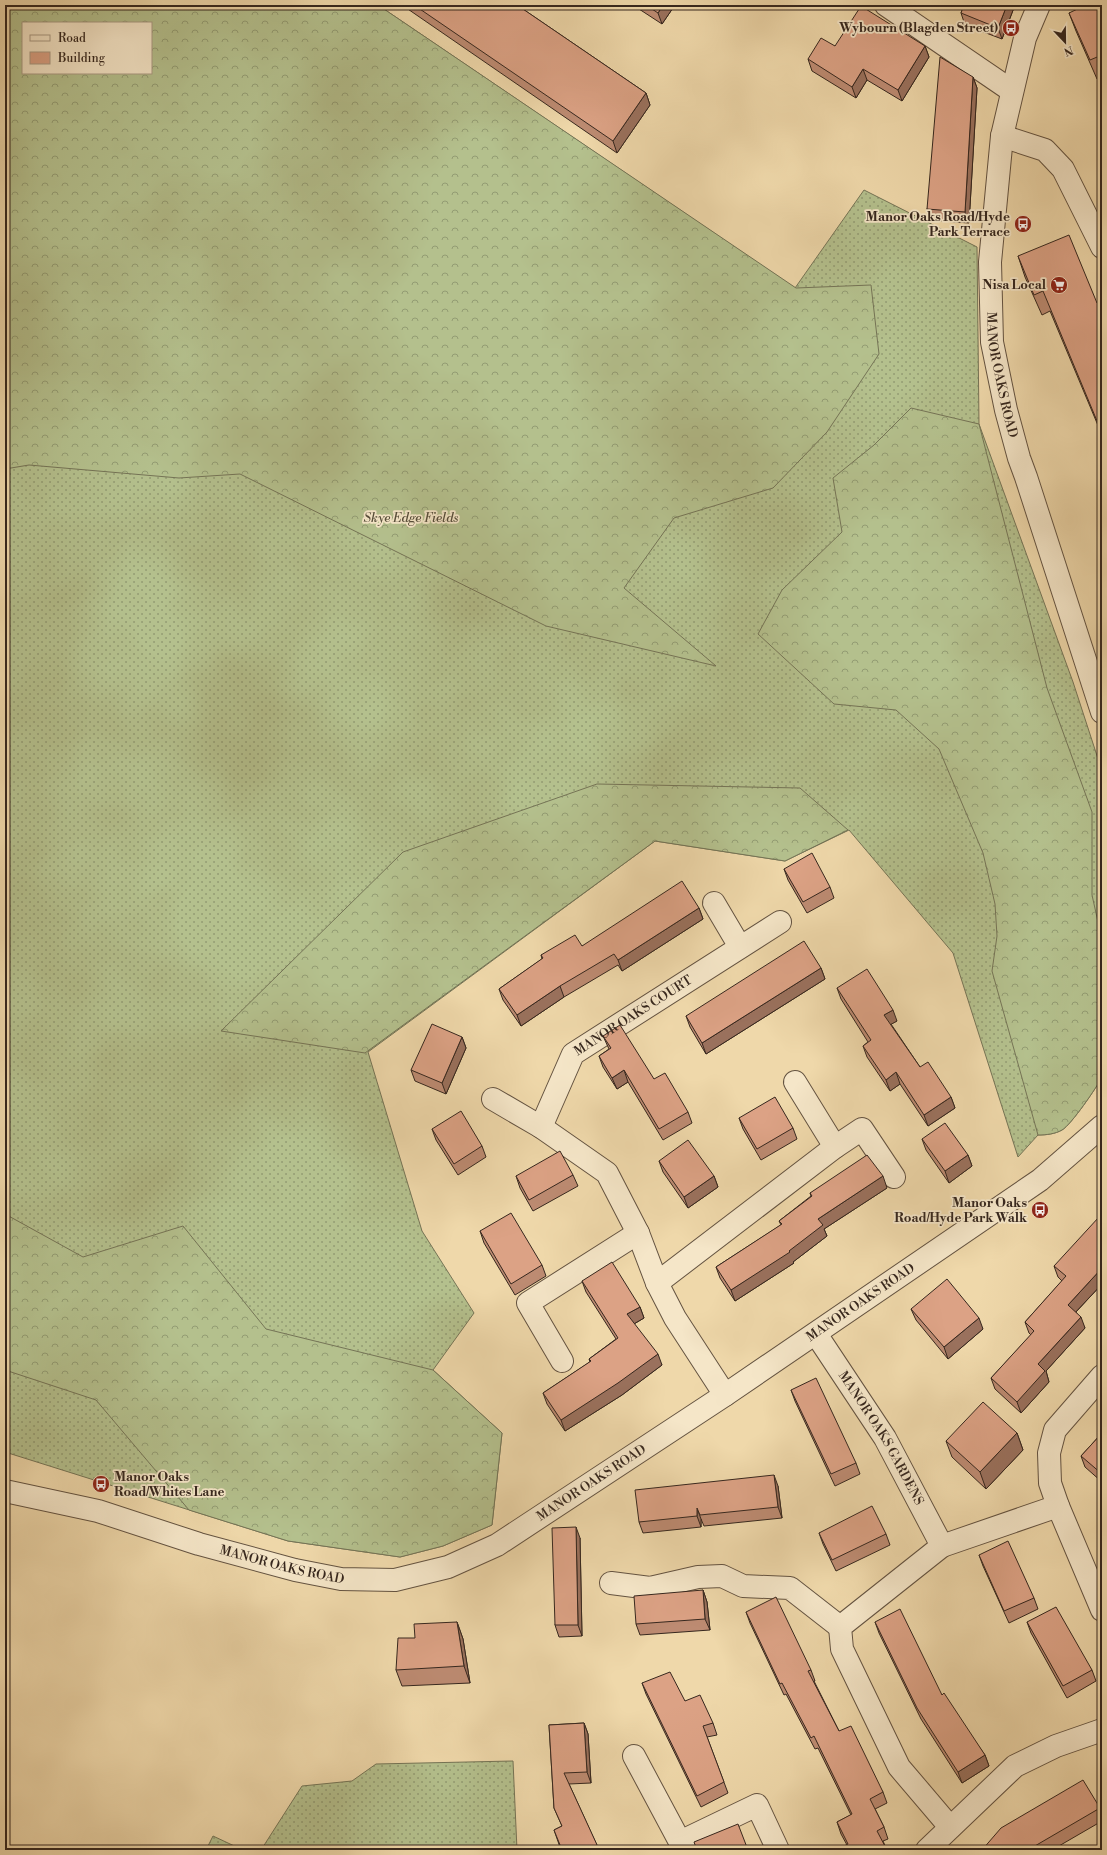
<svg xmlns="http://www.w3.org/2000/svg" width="1107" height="1855" font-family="'Libre Bodoni',serif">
	<defs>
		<pattern id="grass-dots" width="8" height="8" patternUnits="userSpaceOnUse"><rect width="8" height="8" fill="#b4c08d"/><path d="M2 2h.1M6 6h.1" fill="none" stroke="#939c73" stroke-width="1.8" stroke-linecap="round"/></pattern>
		<pattern id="forest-crowns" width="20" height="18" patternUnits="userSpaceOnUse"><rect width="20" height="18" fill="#b4c08d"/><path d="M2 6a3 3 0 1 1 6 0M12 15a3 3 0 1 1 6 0" fill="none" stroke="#939c73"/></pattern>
	</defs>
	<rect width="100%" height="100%" fill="#efd8aa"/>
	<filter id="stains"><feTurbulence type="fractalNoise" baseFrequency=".005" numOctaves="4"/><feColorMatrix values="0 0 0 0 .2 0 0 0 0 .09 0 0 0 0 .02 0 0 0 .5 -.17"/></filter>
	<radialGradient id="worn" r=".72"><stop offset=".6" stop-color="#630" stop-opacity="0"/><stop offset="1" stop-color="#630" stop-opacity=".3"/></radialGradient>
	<g fill="url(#grass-dots)" stroke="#757456" fill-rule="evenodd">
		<path d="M5 5H378L795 288 864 190 977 247 979 424 1073 682 1102 771V1077C1097 1087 1071 1125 1062 1130 1055 1134 1046 1135 1038 1135L1018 1157 953 953 849 830 785 861 655 841 368 1052 422 1231 474 1313 433 1370 502 1433 492 1525 443 1546 400 1557 288 1541 5 1452ZM23 23H151V73H23Z"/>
		<path d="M513 1761 517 1850H261L302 1786 352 1781 376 1764Z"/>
		<path d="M213 1836 243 1850H206Z"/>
	</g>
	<g fill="url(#forest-crowns)" stroke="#757456" fill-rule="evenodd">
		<path d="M5 5H378L796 288 871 285 879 354 827 432 773 488 674 518 624 588 716 666 546 626 240 474 179 478 29 465 5 469ZM23 23H151V73H23Z"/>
		<path d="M911 408 979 424 1047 688 1092 812V895L1102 940V1077C1097 1087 1071 1125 1062 1130 1055 1134 1046 1135 1038 1135L992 971 997 936 995 904 983 853 939 749 896 710 834 704 758 634 782 590 842 532 833 478 874 445Z"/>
		<path d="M597 784 800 788 848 830 785 861 655 841 365 1053 221 1031 403 852Z"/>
		<path d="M5 1214 83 1257 183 1226 266 1329 433 1370 502 1433 492 1525 443 1546 400 1557 288 1541 189 1510 96 1400 5 1370Z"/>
	</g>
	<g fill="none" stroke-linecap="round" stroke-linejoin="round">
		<defs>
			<g id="minor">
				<path d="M886 5 1012 91"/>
				<path id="s1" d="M1039 5 1025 38 1002 136 990 262 992 342 1006 410 1019 458 1026 477 1102 712"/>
				<path d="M1002 136 1045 150 1063 169 1102 247"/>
				<path d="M714 903 740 947"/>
				<path d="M795 1082 835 1147"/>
				<path d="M493 1099 541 1127 607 1173 638 1233 657 1283 675 1318 725 1395"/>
				<path id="s2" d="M541 1127 573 1054 780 922"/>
				<path d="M657 1283 835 1147 862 1129 894 1177"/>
				<path id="s3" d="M816 1334 885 1438 942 1546 840 1627 842 1649 899 1767 950 1827"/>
				<path d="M562 1361 528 1303 638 1233"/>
				<path d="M1102 1376 1055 1430 1049 1453 1050 1483 1058 1506 1102 1610"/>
				<path id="s4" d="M5 1491 98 1511 199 1544 295 1570 341 1579 395 1580 448 1567 497 1545 725 1395 1040 1180 1102 1126"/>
				<path d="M942 1546 1058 1506"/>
				<path d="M611 1583 650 1588 698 1577 722 1576 743 1586 790 1588 840 1627"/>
				<path d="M634 1756 680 1842 757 1805 778 1850"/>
				<path d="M927 1850 1015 1766 1056 1746 1102 1730"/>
			</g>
		</defs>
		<use href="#minor" stroke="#645341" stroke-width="24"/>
		<use href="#minor" stroke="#f5e6c8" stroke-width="22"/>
	</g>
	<g fill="#bd8b72" stroke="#36271e">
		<path d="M402 5H517L646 93 650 105 617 153Z"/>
		<path d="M637 5H675L662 24 639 9Z"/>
		<path d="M964 5H1015L1002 39 965 25 961 13Z"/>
		<path d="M1102 5V76L1097 79 1076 31 1069 13Z"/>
		<path d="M835 46H925L929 57 902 101 867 80 856 98 812 71 808 59Z"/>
		<path d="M973 77 977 88 969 223 931 220 927 209Z"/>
		<path d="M1018 256 1097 303 1102 304V435L1050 311 1042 315 1025 277Z"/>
		<path d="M784 869 830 887 834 898 807 913 788 880Z"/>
		<path d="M699 908 703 919 622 971 618 965 564 997 521 1026 503 1000 499 989 542 959 541 955 582 946Z"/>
		<path d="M821 968 825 979 706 1054 690 1027 686 1016Z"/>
		<path d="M837 988 897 1021 891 1024 920 1067 951 1097 955 1108 928 1126 900 1084 890 1091 867 1057 863 1046 868 1042 841 999Z"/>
		<path d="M603 1036 654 1079 688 1112 692 1123 663 1140 628 1082 617 1089 603 1067 599 1056 609 1049Z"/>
		<path d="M462 1037 466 1048 446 1094 415 1081 411 1070Z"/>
		<path d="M739 1118 793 1128 797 1139 761 1160 743 1129Z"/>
		<path d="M432 1129 482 1146 486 1157 458 1175 436 1140Z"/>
		<path d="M922 1139 968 1155 972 1166 949 1183 926 1150Z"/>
		<path d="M659 1161 714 1176 718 1187 688 1208 663 1172Z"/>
		<path d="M573 1175 578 1186 533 1211 520 1188 516 1176Z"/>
		<path d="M887 1188 824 1229 827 1236 793 1262 794 1263 735 1301 720 1278 716 1267 781 1225 779 1221 811 1196 810 1193Z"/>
		<path d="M480 1231 542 1265 546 1276 515 1295 484 1243Z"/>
		<path d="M1054 1266 1102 1284 1076 1312 1085 1328 1046 1371 1049 1382 1021 1413 995 1389 991 1378 1031 1335 1029 1333 1025 1322 1062 1281 1058 1277Z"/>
		<path d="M582 1281 640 1307 644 1318 634 1324 662 1365 622 1395 565 1431 547 1404 543 1393 590 1362 589 1359 616 1339 586 1292Z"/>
		<path d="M911 1309 983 1329 948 1359 916 1320Z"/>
		<path d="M791 1390 856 1463 860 1474 835 1486 795 1401Z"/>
		<path d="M1017 1433 1023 1450 986 1489 952 1457 946 1441Z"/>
		<path d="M1102 1433V1482L1085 1467 1081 1456Z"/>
		<path d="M778 1486 782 1518 704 1526 701 1519V1527L643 1533 639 1522Z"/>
		<path d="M819 1533 886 1534 890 1545 836 1571 823 1544Z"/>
		<path d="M580 1538 582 1636 559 1637 555 1625Z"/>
		<path d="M979 1555 1034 1598 1038 1609 1009 1623 983 1566Z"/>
		<path d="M703 1590 707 1602 710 1630 640 1635 636 1624Z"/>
		<path d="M746 1612 811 1670 815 1681H814L839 1731 883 1792 887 1803 875 1809 884 1827 888 1839 883 1841 887 1850H843L842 1847 847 1845 841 1834 837 1822 851 1815 818 1748 815 1749 786 1694 784 1695 750 1623Z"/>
		<path d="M457 1622 463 1639 470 1683 402 1686 396 1670 415 1638Z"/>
		<path d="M875 1622 942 1695 985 1755 989 1766 962 1783 921 1719 879 1633Z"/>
		<path d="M1027 1622 1092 1670 1096 1681 1067 1698 1031 1633Z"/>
		<path d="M642 1683 685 1701 713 1723 717 1735 707 1737 728 1793 701 1807 646 1694Z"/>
		<path d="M584 1723 588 1734 591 1783 569 1784 599 1850H561L554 1830 562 1826 554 1808 549 1725Z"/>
		<path d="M1100 1808 1102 1813V1821L1052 1850H982Z"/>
	</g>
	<g fill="#9a715d" stroke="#36271e">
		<path d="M663 5H675L662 24 658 13Z"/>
		<path d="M1007 5H1015L1002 39 998 28Z"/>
		<path d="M925 46 929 57 902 101 898 90Z"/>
		<path d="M863 69 867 80 856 98 852 87Z"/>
		<path d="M973 77 977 88 969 223 965 212Z"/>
		<path d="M646 93 650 105 617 153 613 141Z"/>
		<path d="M699 908 703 919 622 971 618 960Z"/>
		<path d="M821 968 825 979 706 1054 702 1043Z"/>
		<path d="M560 986 564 997 521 1026 517 1015Z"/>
		<path d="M893 1010 897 1021 888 1026 884 1015Z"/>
		<path d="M462 1037 466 1048 446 1094 442 1083Z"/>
		<path d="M624 1070 628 1082 617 1089 612 1078Z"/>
		<path d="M896 1072 900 1084 890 1091 886 1080Z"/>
		<path d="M951 1097 955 1108 928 1126 924 1115Z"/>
		<path d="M968 1155 972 1166 949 1183 945 1171Z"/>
		<path d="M714 1176 718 1187 688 1208 684 1197Z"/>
		<path d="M883 1176 887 1188 824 1229 827 1236 793 1262 794 1263 735 1301 731 1290 789 1251 818 1219Z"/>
		<path d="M1102 1268V1284L1072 1316 1068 1305Z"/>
		<path d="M640 1307 644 1318 632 1325 627 1314Z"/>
		<path d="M1081 1317 1085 1328 1046 1371 1049 1382 1021 1413 1017 1402 1038 1364Z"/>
		<path d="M979 1318 983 1329 948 1359 944 1347Z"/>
		<path d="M658 1354 662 1365 622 1395 565 1431 561 1420Z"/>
		<path d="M1017 1433 1023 1450 986 1489 980 1472Z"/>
		<path d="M774 1475 778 1486 782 1518 778 1507Z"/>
		<path d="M697 1508 701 1519V1527L697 1516Z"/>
		<path d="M576 1527 580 1538 582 1636 578 1625Z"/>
		<path d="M703 1590 707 1602 710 1630 705 1619Z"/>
		<path d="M457 1622 463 1639 470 1683 464 1666Z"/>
		<path d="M584 1723 588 1734 591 1783 587 1772Z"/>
		<path d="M985 1755 989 1766 962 1783 958 1772Z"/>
	</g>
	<g fill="#dca285" stroke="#36271e">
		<path d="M414 5H517L646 93 613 141Z"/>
		<path d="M646 5H663L658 13Z"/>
		<path d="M964 5H1007L998 28 961 13Z"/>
		<path d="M1086 5H1102V55L1090 60 1069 13Z"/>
		<path d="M861 6 925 46 898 90 863 69 852 87 808 59 821 38 835 46Z"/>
		<path d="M940 57 973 77 965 212 927 209Z"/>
		<path d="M1069 235 1097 303 1101 301 1102 304V433L1043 291 1034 295 1018 256Z"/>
		<path d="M812 853 830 887 803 902 784 869Z"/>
		<path d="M682 881 699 908 618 960 614 954 560 986 517 1015 499 989 543 958 541 955 575 935 582 946Z"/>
		<path d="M804 941 821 968 702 1043 686 1016Z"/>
		<path d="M867 969 893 1010 884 1015 920 1067 928 1062 951 1097 924 1115 896 1072 886 1080 863 1046 871 1040 837 988Z"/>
		<path d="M432 1024 462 1037 442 1083 411 1070Z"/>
		<path d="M620 1025 654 1079 665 1073 688 1112 659 1129 624 1070 612 1078 599 1056 611 1048 603 1036Z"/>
		<path d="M775 1097 793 1128 757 1149 739 1118Z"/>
		<path d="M461 1111 482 1146 454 1164 432 1129Z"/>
		<path d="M945 1123 968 1155 945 1171 922 1139Z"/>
		<path d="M688 1140 714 1176 684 1197 659 1161Z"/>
		<path d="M560 1151 573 1175 529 1200 516 1176Z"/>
		<path d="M867 1155 883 1176 818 1219 823 1225 789 1251 790 1252 731 1290 716 1267 782 1224 779 1221 812 1196 810 1193Z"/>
		<path d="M511 1213 542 1265 511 1284 480 1231Z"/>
		<path d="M1099 1217 1102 1220V1268L1068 1305 1081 1317 1038 1364 1045 1371 1017 1402 991 1378 1034 1331 1025 1322 1066 1276 1054 1266Z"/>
		<path d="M612 1262 640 1307 627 1314 658 1354 618 1383 561 1420 543 1393 591 1361 589 1359 618 1338 582 1281Z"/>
		<path d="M947 1279 979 1318 944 1347 911 1309Z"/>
		<path d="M816 1378 856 1463 831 1474 791 1390Z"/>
		<path d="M983 1402 1017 1433 980 1472 946 1441Z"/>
		<path d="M1102 1433V1474L1081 1456Z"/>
		<path d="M774 1475 778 1507 700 1515 697 1508V1516L639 1522 635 1490Z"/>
		<path d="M872 1506 886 1534 832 1560 819 1533Z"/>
		<path d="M576 1527 578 1625H555L552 1528Z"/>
		<path d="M1008 1541 1034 1598 1004 1611 979 1555Z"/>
		<path d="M703 1590 705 1619 636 1624 634 1596Z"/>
		<path d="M776 1597 811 1670 808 1671 839 1731 851 1726 883 1792 870 1799 884 1827 877 1831 887 1850H843L842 1847 848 1844 837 1822 852 1814 814 1736 811 1738 782 1683 780 1684 746 1612Z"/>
		<path d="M1056 1607 1092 1670 1063 1686 1027 1622Z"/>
		<path d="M900 1609 942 1695 944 1693 985 1755 958 1772 917 1708 875 1622Z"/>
		<path d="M457 1622 464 1666 396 1670 398 1638H415L414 1624Z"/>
		<path d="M670 1672 685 1701 700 1695 713 1723 703 1726 724 1782 697 1796 642 1683Z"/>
		<path d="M584 1723 587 1772 564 1773 598 1847 592 1850H562L554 1830 562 1826 554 1808 549 1725Z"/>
		<path d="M1083 1780 1100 1808 1028 1850H982L1001 1828Z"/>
		<path d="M738 1824 748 1850H697L694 1842Z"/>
	</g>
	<defs>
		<symbol id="bus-disc" viewBox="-11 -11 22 22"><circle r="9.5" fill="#8f2418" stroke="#f5e6c8"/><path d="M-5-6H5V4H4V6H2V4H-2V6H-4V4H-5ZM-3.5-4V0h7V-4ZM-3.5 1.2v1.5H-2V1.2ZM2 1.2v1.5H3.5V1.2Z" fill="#fff"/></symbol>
		<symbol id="supermarket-disc" viewBox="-11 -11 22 22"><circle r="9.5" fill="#8f2418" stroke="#f5e6c8"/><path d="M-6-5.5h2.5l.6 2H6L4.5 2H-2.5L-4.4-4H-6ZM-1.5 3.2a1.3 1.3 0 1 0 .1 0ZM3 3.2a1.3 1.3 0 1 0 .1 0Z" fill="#fff"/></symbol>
	</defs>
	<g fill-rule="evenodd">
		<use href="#bus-disc" x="1001" y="18" width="20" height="20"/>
		<use href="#bus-disc" x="1013" y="214" width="20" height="20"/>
		<use href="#supermarket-disc" x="1049" y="275" width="20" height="20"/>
		<use href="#bus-disc" x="1030" y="1200" width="20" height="20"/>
		<use href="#bus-disc" x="91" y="1474" width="20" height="20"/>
	</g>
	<g text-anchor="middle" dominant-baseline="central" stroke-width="3.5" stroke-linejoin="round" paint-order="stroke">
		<g font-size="13" font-weight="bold" fill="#36271e" stroke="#f5e6c8" text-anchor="end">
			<text x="998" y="28">Wybourn (Blagden Street)</text>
			<text x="1010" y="217">Manor Oaks Road/Hyde<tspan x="1010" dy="15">Park Terrace</tspan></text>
			<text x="1046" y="285">Nisa Local</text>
			<text x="1027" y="1203">Manor Oaks<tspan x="1027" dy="15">Road/Hyde Park Walk</tspan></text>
			<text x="114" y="1477" text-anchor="start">Manor Oaks<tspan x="114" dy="15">Road/Whites Lane</tspan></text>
		</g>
		<g font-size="13" fill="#36271e" stroke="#f5e6c8">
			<text stroke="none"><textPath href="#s1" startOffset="377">MANOR OAKS ROAD</textPath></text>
			<text stroke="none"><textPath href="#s2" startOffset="151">MANOR OAKS COURT</textPath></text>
			<text stroke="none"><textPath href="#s4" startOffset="947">MANOR OAKS ROAD</textPath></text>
			<text stroke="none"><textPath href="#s3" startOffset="123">MANOR OAKS GARDENS</textPath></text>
			<text stroke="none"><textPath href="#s4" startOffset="623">MANOR OAKS ROAD</textPath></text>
			<text stroke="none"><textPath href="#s4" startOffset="287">MANOR OAKS ROAD</textPath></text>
		</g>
		<g font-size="13" font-style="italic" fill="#564d3a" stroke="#f5e6c8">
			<text x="411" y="518">Skye Edge Fields</text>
		</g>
	</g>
	<rect width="1107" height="1855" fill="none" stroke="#efd8aa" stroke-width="20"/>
	<rect x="6" y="6" width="1095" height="1843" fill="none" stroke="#36271e" stroke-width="2"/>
	<rect x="10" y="10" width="1087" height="1835" fill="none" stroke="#36271e"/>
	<rect x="22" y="22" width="130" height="52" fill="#f5e6c8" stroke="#a99a84"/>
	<rect x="30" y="35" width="20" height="6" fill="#f5e6c8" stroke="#a99a84"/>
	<text x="58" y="42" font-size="12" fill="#36271e">Road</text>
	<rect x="30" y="52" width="20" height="12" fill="#dca285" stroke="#a99a84"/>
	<text x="58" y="62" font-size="12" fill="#36271e">Building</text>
	<g transform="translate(1065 42) rotate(158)" stroke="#f5e6c8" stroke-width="3" paint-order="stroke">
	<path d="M0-3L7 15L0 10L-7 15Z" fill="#36271e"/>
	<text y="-6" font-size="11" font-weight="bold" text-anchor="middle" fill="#36271e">N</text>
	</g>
	<rect width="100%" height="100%" filter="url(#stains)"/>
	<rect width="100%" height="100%" fill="url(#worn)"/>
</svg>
